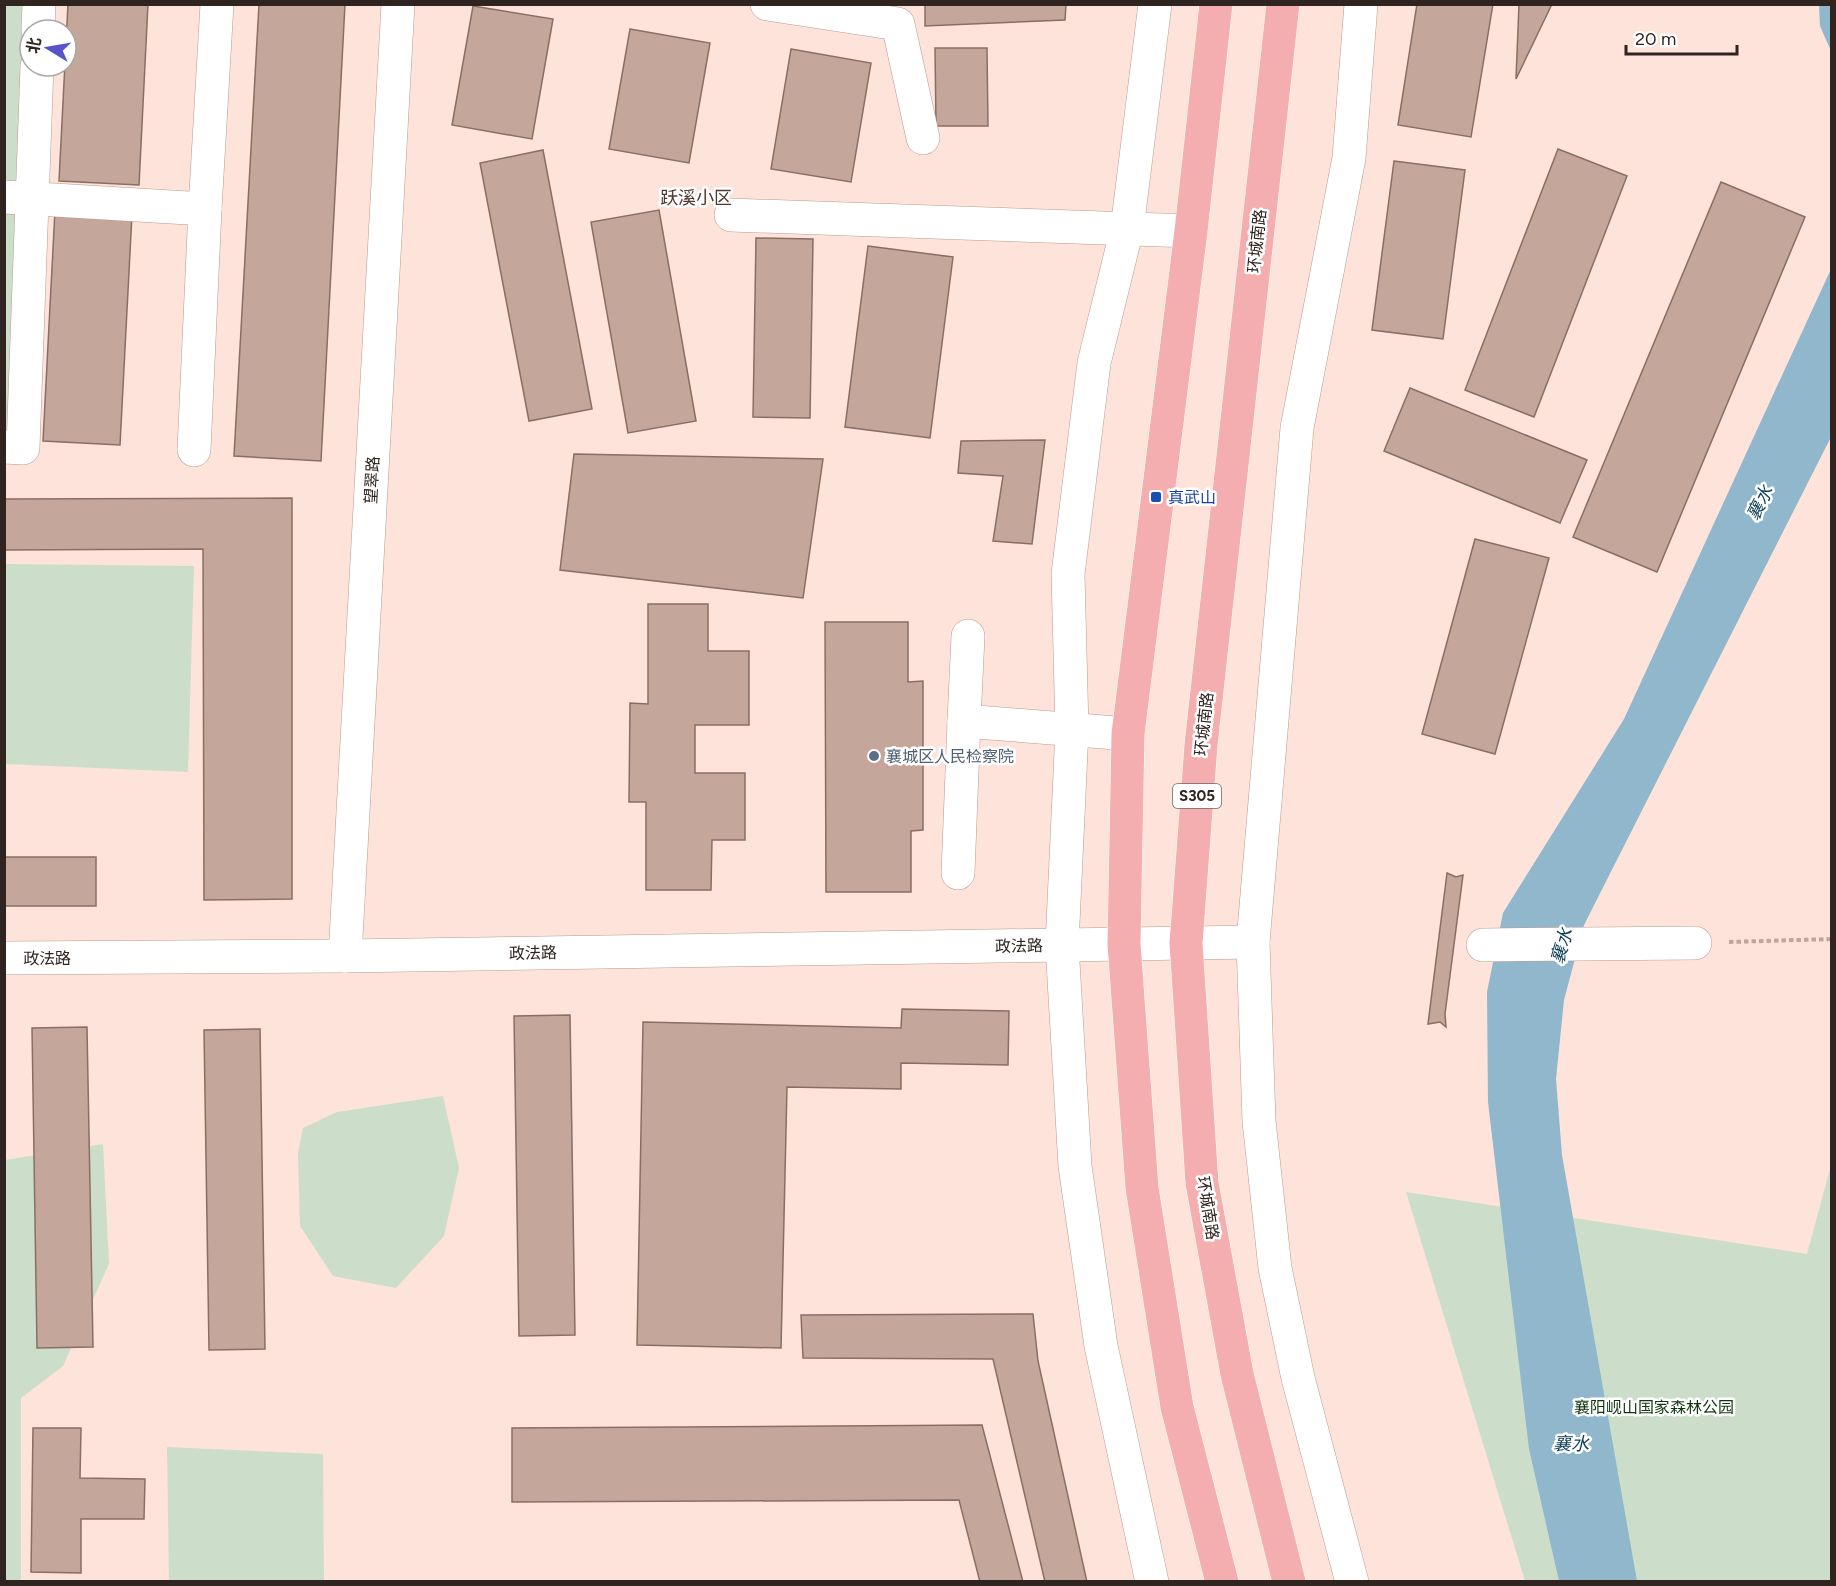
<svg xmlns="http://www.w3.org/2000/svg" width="1836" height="1586" font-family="Figtree,'Noto Sans SC',sans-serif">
	<rect width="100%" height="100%" fill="#fde3da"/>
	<g fill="#ccdeca">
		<path d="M5 5H39L30 30 23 448 5 447Z"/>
		<path d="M4 564 194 566 188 772 5 764Z"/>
		<path d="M443 1096 459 1168 444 1236 396 1288 333 1276 300 1226 298 1153 303 1128 337 1112Z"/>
		<path d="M103 1144 109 1264 63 1366 21 1398V1581L5 1582V1160Z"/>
		<path d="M1831 1165V1581H1525L1406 1192 1807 1254Z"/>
		<path d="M167 1447 323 1454 324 1581H169Z"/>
	</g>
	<g fill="#91b7cc">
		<path d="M1819 5H1831V51L1820 26Z"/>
		<path d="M1831 269V437L1584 925 1564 1000 1556 1079 1562 1155 1637 1581H1559L1529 1449 1488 1102 1487 992 1503 913 1624 719Z"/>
	</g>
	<g fill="#c5a69b" stroke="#8a6e64" stroke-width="1.5">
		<path d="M68 4H148L139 185 59 181Z"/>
		<path d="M259 4H345L321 461 234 456Z"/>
		<path d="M925 4H1066L1065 20 925 26Z"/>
		<path d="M1417 4H1493L1471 137 1398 125Z"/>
		<path d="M1519 4H1552L1516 79Z"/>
		<path d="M473 6 553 19 532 139 452 125Z"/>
		<path d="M630 29 710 43 689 163 609 149Z"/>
		<path d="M935 48H987L988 126H936Z"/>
		<path d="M791 49 871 63 851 182 771 169Z"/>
		<path d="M1558 149 1627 176 1534 417 1465 390Z"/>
		<path d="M543 150 592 409 529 421 480 163Z"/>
		<path d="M1394 161 1465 170 1443 339 1372 330Z"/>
		<path d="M1721 182 1805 217 1657 572 1573 537Z"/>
		<path d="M55 210 132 214 120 445 43 441Z"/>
		<path d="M659 210 696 421 628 433 591 222Z"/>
		<path d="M756 238 813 239 810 418 753 417Z"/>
		<path d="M868 246 953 257 930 438 845 427Z"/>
		<path d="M1410 388 1587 460 1560 523 1384 451Z"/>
		<path d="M1045 440 1032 544 993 541 1003 476 958 473 961 441Z"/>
		<path d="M574 454 823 459 803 598 560 570Z"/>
		<path d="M292 498V899L204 900 203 549 4 550V499Z"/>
		<path d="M1475 539 1549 558 1495 754 1422 734Z"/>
		<path d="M648 604H708V651H749V725H695V773H745V840H712L711 890H646V802H629L630 703 648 704Z"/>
		<path d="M825 622H908V682L923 681V830L911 831V892H826Z"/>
		<rect x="4" y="857" width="92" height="49"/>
		<path d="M1447 873 1456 877 1463 875 1445 1014 1446 1027 1440 1022 1428 1024Z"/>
		<path d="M902 1009 1009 1011 1008 1065 901 1063V1089L787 1087 781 1348 637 1345 643 1022 901 1028Z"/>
		<path d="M570 1015 575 1335 519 1336 514 1016Z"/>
		<path d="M87 1027 93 1347 37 1348 32 1028Z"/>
		<path d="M260 1029 265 1349 209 1350 204 1030Z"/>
		<path d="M1033 1314 1038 1361 1087 1582H1045L993 1359 803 1358 801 1315Z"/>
		<path d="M982 1425 1023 1582H980L959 1500 512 1502V1428Z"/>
		<path d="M33 1428H81L80 1478 145 1479 144 1519H81V1573L31 1572Z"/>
	</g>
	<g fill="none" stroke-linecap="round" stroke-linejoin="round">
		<defs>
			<g id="minor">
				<path d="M767 4 898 24 923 138"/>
				<path d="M38 30 39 4"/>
				<path d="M4 197 205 209 194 450"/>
				<path d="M205 209 217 4"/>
				<path d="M731 215 1191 231"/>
				<path d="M4 447 23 448 37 66"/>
				<path d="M968 636 964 721 1128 734"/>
				<path d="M958 873 964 721"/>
				<path d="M1483 945 1695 943"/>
				<path d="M345 956 398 4"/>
				<path d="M4 958 345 956 1253 942"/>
				<path d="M1152 1582 1101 1346 1075 1166 1062 945 1072 730 1068 574 1094 363 1127 229 1155 4"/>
				<path d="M1352 1582 1298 1378 1275 1268 1259 1121 1253 942 1297 428 1349 158 1361 4"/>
			</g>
			<g id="highway">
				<path d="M1216 4 1191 231 1128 734 1124 944 1142 1188 1177 1407 1222 1582"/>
				<path d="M1283 4 1201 745 1186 943 1202 1183 1237 1374 1289 1582"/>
			</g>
		</defs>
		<use href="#minor" stroke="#b99b90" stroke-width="34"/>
		<use href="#highway" stroke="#fff" stroke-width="34"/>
		<path stroke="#bca69f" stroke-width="4" stroke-dasharray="4.5 3" stroke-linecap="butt" d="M1729 942 1832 939"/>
		<use href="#minor" stroke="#fff" stroke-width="33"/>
		<use href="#highway" stroke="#f5aeaf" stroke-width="33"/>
	</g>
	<rect fill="#1a4fb4" stroke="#fff" stroke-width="2" x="1150" y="491" width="12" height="12" rx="3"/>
	<circle fill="#5c6f8a" stroke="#fff" stroke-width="2" cx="874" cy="756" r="6"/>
	<g text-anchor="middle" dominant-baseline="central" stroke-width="5" stroke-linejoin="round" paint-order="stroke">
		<rect fill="#fff" stroke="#6e6663" stroke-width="1.5" x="1173" y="784" width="48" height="24" rx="4.5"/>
		<g font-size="15" font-weight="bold" fill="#302420">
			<text x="1197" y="796">S305</text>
		</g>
		<g font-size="16" fill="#302420" stroke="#fff">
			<text transform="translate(1257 241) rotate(-84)">环城南路</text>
			<text transform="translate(372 480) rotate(-87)">望翠路</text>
			<text transform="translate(1204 724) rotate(-84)">环城南路</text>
			<text transform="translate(1019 946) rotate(-1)">政法路</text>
			<text transform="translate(533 953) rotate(-1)">政法路</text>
			<text x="47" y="958">政法路</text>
			<text transform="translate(1208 1208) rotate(81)">环城南路</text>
		</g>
		<g font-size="16" fill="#164399" stroke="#fff" text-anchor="start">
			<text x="1168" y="497">真武山</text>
		</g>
		<g font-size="16" fill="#4e5e75" stroke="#fff" text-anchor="start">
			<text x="886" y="756">襄城区人民检察院</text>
		</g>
		<g font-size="16" fill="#0f360e" stroke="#fff">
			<text x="1654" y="1407">襄阳岘山国家森林公园</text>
		</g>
		<g font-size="18" fill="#52382f" stroke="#fff">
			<text x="696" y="198">跃溪小区</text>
		</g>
		<g font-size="18" font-style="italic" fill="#0b3e55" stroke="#fff">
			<text transform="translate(1760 503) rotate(-63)">襄水</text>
			<text transform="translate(1562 946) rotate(-74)">襄水</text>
			<text x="1571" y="1444">襄水</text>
		</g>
	</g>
	<rect width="1836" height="1586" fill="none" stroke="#302420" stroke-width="12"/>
	<g transform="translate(48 48) rotate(281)"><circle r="28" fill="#ffffff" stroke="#aca7a6" stroke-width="1.5"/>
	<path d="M0-4.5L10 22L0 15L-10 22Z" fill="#5753ca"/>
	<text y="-9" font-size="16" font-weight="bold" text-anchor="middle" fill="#302420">北</text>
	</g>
	<path d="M1626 45v9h111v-9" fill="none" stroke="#302420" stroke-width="3"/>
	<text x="1635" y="45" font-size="18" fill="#302420" stroke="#ffffff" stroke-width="4.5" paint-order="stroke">20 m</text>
</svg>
